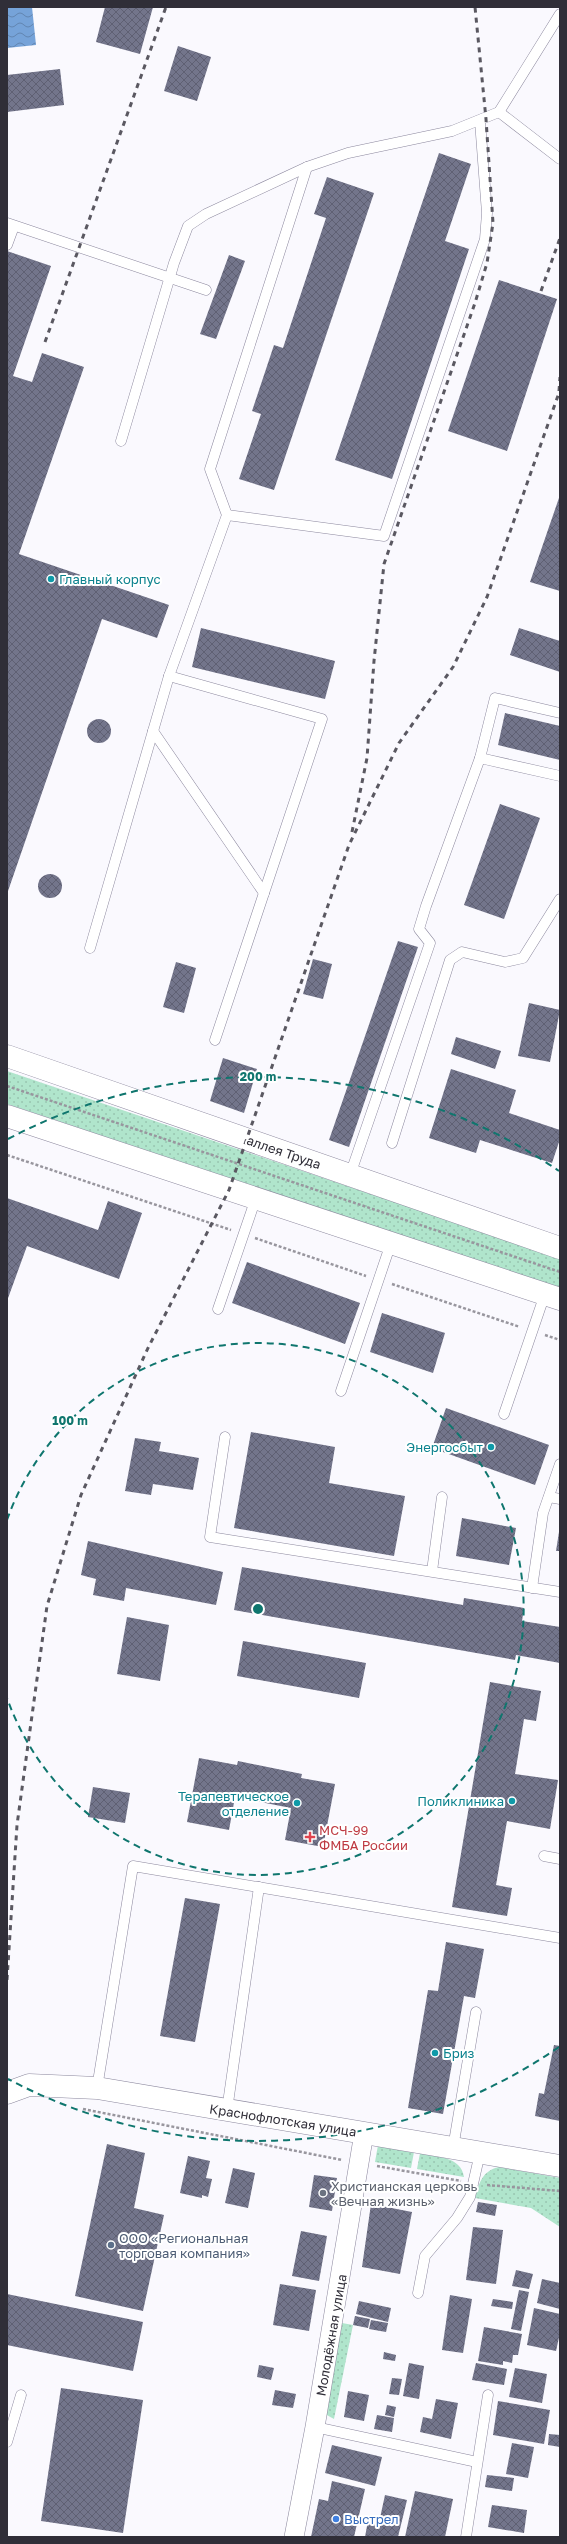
<svg xmlns="http://www.w3.org/2000/svg" width="567" height="2544" font-family="'Golos Text',sans-serif">
	<defs>
		<pattern id="grass-dots" width="8" height="8" patternUnits="userSpaceOnUse"><rect width="8" height="8" fill="#b0e5cc"/><path d="M2 2h.1M6 6h.1" fill="none" stroke="#98c5b0" stroke-width="1.8" stroke-linecap="round"/></pattern>
		<pattern id="water-waves" width="16" height="10" patternUnits="userSpaceOnUse"><rect width="16" height="10" fill="#76a3d9"/><path d="M0 5q4-4 8 0t8 0" fill="none" stroke="#6185b1"/></pattern>
		<pattern id="building-cross-hatch" width="8" height="8" patternUnits="userSpaceOnUse"><rect width="8" height="8" fill="#73758b"/><path d="M0 0l8 8M0 8l8-8" fill="none" stroke="#5f6073"/></pattern>
	</defs>
	<rect width="100%" height="100%" fill="#faf9fe"/>
	<g fill="url(#grass-dots)">
		<path d="M7 1071 560 1258V1290L7 1104Z"/>
		<path d="M378 2145 414 2152 411 2168 375 2162Z"/>
		<path d="M420 2153C436 2157 461 2156 464 2177L417 2169Z"/>
		<path d="M499 2167 560 2178V2227L531 2208 475 2198C479 2183 482 2171 499 2167Z"/>
		<path d="M342 2323 353 2325 334 2419 325 2414Z"/>
	</g>
	<path fill="url(#water-waves)" d="M7 7H32L36 45 7 48Z"/>
	<g fill="url(#building-cross-hatch)">
		<path d="M105 7H153L140 54 96 42Z"/>
		<path d="M178 46 211 57 197 101 164 91Z"/>
		<path d="M60 69 64 105 7 112V75Z"/>
		<path d="M439 153 471 164 445 241 469 249 392 479 335 460Z"/>
		<path d="M327 177 374 193 274 490 239 479 261 414 252 411 274 345 283 348 326 218 314 214Z"/>
		<path d="M7 251 51 266 13 376 32 382 42 353 84 367 19 554 169 605 157 638 102 619 7 894Z"/>
		<path d="M229 255 245 261 216 339 200 334Z"/>
		<path d="M499 280 557 299 507 451 448 431Z"/>
		<path d="M560 495V591L530 582Z"/>
		<path d="M201 628 335 661 325 699 192 667Z"/>
		<path d="M519 628 560 641V672L510 655Z"/>
		<path d="M505 713 560 726V760L498 745Z"/>
		<circle cx="99" cy="731" r="12"/>
		<path d="M500 804 540 818 504 919 464 905Z"/>
		<circle cx="50" cy="886" r="12"/>
		<path d="M398 941 418 947 349 1147 329 1140Z"/>
		<path d="M313 959 332 964 323 999 303 994Z"/>
		<path d="M176 962 196 968 184 1013 163 1007Z"/>
		<path d="M529 1003 560 1010 550 1062 518 1056Z"/>
		<path d="M456 1037 501 1051 495 1069 451 1054Z"/>
		<path d="M223 1058 257 1069 244 1113 210 1101Z"/>
		<path d="M451 1069 516 1090 509 1113 560 1130V1139L552 1163 480 1140 476 1153 429 1138Z"/>
		<path d="M7 1198 98 1230 108 1201 142 1213 119 1279 27 1246 7 1301Z"/>
		<path d="M247 1262 360 1303 345 1344 232 1303Z"/>
		<path d="M382 1313 445 1333 433 1373 370 1352Z"/>
		<path d="M446 1408 549 1445 535 1485 432 1448Z"/>
		<path d="M251 1432 335 1447 329 1483 405 1496 394 1556 234 1528Z"/>
		<path d="M135 1438 161 1442 159 1451 199 1458 193 1490 153 1484 151 1495 125 1491Z"/>
		<path d="M462 1518 516 1528 509 1565 456 1556Z"/>
		<path d="M559 1532H560V1551H556Z"/>
		<path d="M88 1541 223 1572 216 1605 126 1588 124 1601 93 1595 96 1579 81 1575Z"/>
		<path d="M242 1567 463 1605 464 1598 524 1608 522 1621 560 1627V1663L516 1655 515 1660 234 1610Z"/>
		<path d="M127 1617 169 1625 160 1681 117 1674Z"/>
		<path d="M243 1641 366 1663 359 1698 237 1676Z"/>
		<path d="M490 1682 541 1691 536 1721 524 1719 515 1774 558 1780 550 1829 507 1821 496 1885 512 1888 507 1916 452 1907Z"/>
		<path d="M199 1758 237 1765 238 1761 302 1774 301 1778 335 1784 323 1847 285 1840 291 1808 235 1797 229 1830 187 1822Z"/>
		<path d="M93 1787 130 1793 125 1823 88 1817Z"/>
		<path d="M185 1898 220 1904 195 2042 160 2036Z"/>
		<path d="M446 1942 484 1949 475 1998 464 1996 443 2114 408 2108 428 1990 438 1991Z"/>
		<path d="M554 2045 560 2046V2121L535 2116 539 2093 544 2094Z"/>
		<path d="M107 2144 145 2153 134 2208 164 2215 143 2311 75 2296Z"/>
		<path d="M188 2156 210 2161 206 2178 212 2179 208 2197 202 2195V2198L180 2193Z"/>
		<path d="M233 2168 255 2173 248 2208 225 2203Z"/>
		<path d="M314 2175 337 2178 332 2211 309 2207Z"/>
		<path d="M478 2202 497 2205 495 2216 476 2212Z"/>
		<path d="M371 2204 412 2212 400 2274 362 2267Z"/>
		<path d="M473 2227 503 2230 496 2284 466 2280Z"/>
		<path d="M301 2231 327 2236 319 2281 292 2276Z"/>
		<path d="M516 2270 533 2274 529 2289 512 2286Z"/>
		<path d="M542 2279 560 2283V2309L537 2303Z"/>
		<path d="M280 2284 316 2290 309 2331 273 2325Z"/>
		<path d="M519 2290 529 2292 521 2331 511 2329Z"/>
		<path d="M7 2294 143 2322 133 2371 7 2345Z"/>
		<path d="M450 2295 472 2299 463 2353 442 2350Z"/>
		<path d="M493 2299 513 2302 512 2309 491 2306Z"/>
		<path d="M359 2301 391 2308 388 2322 356 2314Z"/>
		<path d="M534 2308 560 2314V2333L556 2351 527 2345Z"/>
		<path d="M355 2316 370 2319 368 2328 353 2325Z"/>
		<path d="M371 2320 388 2323 386 2332 369 2329Z"/>
		<path d="M484 2327 522 2334 518 2355H513L512 2363 503 2361V2365L478 2361Z"/>
		<path d="M384 2352 396 2355 395 2361 383 2359Z"/>
		<path d="M409 2363 424 2366 419 2399 403 2396Z"/>
		<path d="M476 2363 507 2369 504 2385 472 2380Z"/>
		<path d="M259 2365 274 2368 271 2380 257 2377Z"/>
		<path d="M515 2368 547 2374 542 2403 509 2397Z"/>
		<path d="M392 2378 402 2379 399 2395 389 2394Z"/>
		<path d="M61 2388 143 2400 123 2533 41 2521Z"/>
		<path d="M275 2390 296 2394 293 2408 272 2405Z"/>
		<path d="M348 2391 369 2395 364 2421 344 2417Z"/>
		<path d="M436 2399 458 2403 451 2439 420 2432 423 2417 432 2419Z"/>
		<path d="M498 2401 550 2410 544 2444 493 2435Z"/>
		<path d="M387 2405 396 2407 394 2417 385 2415Z"/>
		<path d="M377 2415 394 2418 392 2432 374 2429Z"/>
		<path d="M549 2434 560 2435V2447L548 2445Z"/>
		<path d="M512 2443 534 2447 528 2478 506 2474Z"/>
		<path d="M332 2445 382 2457 375 2486 325 2473Z"/>
		<path d="M487 2475 514 2478 512 2491 485 2487Z"/>
		<path d="M332 2481 365 2489 354 2537H311L319 2499 328 2501Z"/>
		<path d="M415 2491 453 2499 445 2537H405Z"/>
		<path d="M385 2495 407 2500 398 2537H365L369 2515 380 2518Z"/>
		<path d="M492 2505 527 2510 524 2533 488 2527Z"/>
	</g>
	<g fill="none" stroke-linecap="round" stroke-linejoin="round">
		<defs>
			<g id="service">
				<path d="M499 112 560 159"/>
				<path d="M7 223 206 290"/>
				<path d="M7 245 14 226"/>
				<path d="M121 441 174 263 188 226 206 214 307 167 348 153 452 131 499 112 560 14"/>
				<path d="M227 515 384 536 485 239 487 213 480 121"/>
				<path d="M153 731 264 893"/>
				<path d="M480 758 495 698 560 713"/>
				<path d="M90 948 169 676"/>
				<path d="M215 1040 322 719 169 676 227 515 210 469 307 167"/>
				<path d="M392 1143 450 960 462 952 505 962 523 958 560 899"/>
				<path d="M350 1175 430 943 419 929 426 906 480 758 560 776"/>
				<path d="M218 1309 256 1198"/>
				<path d="M341 1391 391 1243"/>
				<path d="M504 1414 545 1294"/>
				<path d="M225 1437 210 1537 560 1592"/>
				<path d="M549 1497 560 1499"/>
				<path d="M432 1571 442 1497"/>
				<path d="M532 1588 543 1513 560 1464"/>
				<path d="M544 1856 560 1859"/>
				<path d="M97 2088 133 1866 560 1938"/>
				<path d="M227 2110 259 1887"/>
				<path d="M453 2148 476 2012"/>
				<path d="M418 2293 425 2256 457 2218 470 2197 480 2153"/>
				<path d="M315 2427 477 2462"/>
				<path d="M7 2442 21 2395"/>
				<path d="M466 2537 488 2395"/>
			</g>
			<path id="minor" d="M294 2537 315 2427 364 2133"/>
			<g id="tertiary">
				<path d="M7 1056 560 1248"/>
				<path d="M7 1116 560 1299"/>
				<path d="M7 2093 29 2085 97 2088 560 2166"/>
			</g>
		</defs>
		<use href="#service" stroke="#8c889e" stroke-width="11"/>
		<use href="#minor" stroke="#8c889e" stroke-width="20"/>
		<use href="#tertiary" stroke="#8c889e" stroke-width="23"/>
		<g stroke="#98969e" stroke-width="2.5" stroke-dasharray="3 2" stroke-linecap="butt">
			<path d="M7 1086 560 1272"/>
			<path d="M7 1155 231 1230"/>
			<path d="M255 1238 366 1276"/>
			<path d="M392 1284 520 1327"/>
			<path d="M545 1335 560 1340"/>
			<path d="M83 2109 342 2160"/>
			<path d="M377 2166 461 2181"/>
			<path d="M487 2185 560 2191"/>
		</g>
		<use href="#service" stroke="#fff" stroke-width="10"/>
		<use href="#minor" stroke="#fff" stroke-width="19"/>
		<use href="#tertiary" stroke="#fff" stroke-width="22"/>
		<g stroke="#5a5861" stroke-width="3" stroke-dasharray="5 5" stroke-linecap="butt">
			<path d="M541 291 560 238"/>
			<path d="M45 342 166 7"/>
			<path d="M559 391 560 377"/>
			<path d="M352 832 367 758 374 661 384 564 475 303 487 263 493 223 486 119 475 7"/>
			<path d="M7 1980 17 1825 47 1606 81 1495 148 1348 229 1190 349 845 399 743 453 667 487 597 560 390"/>
		</g>
	</g>
	<g fill="none" stroke="#0f766e" stroke-width="2" stroke-dasharray="7 5">
		<path d="M7 1520A266 266 0 1 1 7 1698"/>
		<path d="M559 2047A532 532 0 0 1 8 2079M8 1139A532 532 0 0 1 559 1171"/>
	</g>
	<g fill="#0f9aa8" stroke="#fff" stroke-width="1.5">
		<circle cx="51" cy="579" r="4"/>
		<circle cx="491" cy="1447" r="4"/>
		<circle cx="512" cy="1801" r="4"/>
		<circle cx="297" cy="1803" r="4"/>
		<circle cx="435" cy="2053" r="4"/>
	</g>
	<path fill="#e0444e" stroke="#fff" stroke-width="1.5" d="M308 1831h4v4h4v4h-4v4h-4v-4h-4v-4h4z"/>
	<circle fill="#6b7280" stroke="#fff" stroke-width="1.5" cx="323" cy="2193" r="4"/>
	<circle fill="#5c6f8a" stroke="#fff" stroke-width="1.5" cx="111" cy="2245" r="4"/>
	<circle fill="#3f7fe0" stroke="#fff" stroke-width="1.5" cx="336" cy="2519" r="4"/>
	<g text-anchor="middle" dominant-baseline="central" stroke-width="4" stroke-linejoin="round" paint-order="stroke">
		<g font-size="13" fill="#0d838f" stroke="#fff" text-anchor="end">
			<text x="59" y="579" text-anchor="start">Главный корпус</text>
			<text x="483" y="1447">Энергосбыт</text>
			<text x="289" y="1796">Терапевтическое<tspan x="289" dy="15">отделение</tspan></text>
			<text x="504" y="1801">Поликлиника</text>
			<text x="443" y="2053" text-anchor="start">Бриз</text>
		</g>
		<g font-size="13" fill="#302e38" stroke="#fff">
			<text transform="translate(284 1152) rotate(19)">аллея Труда</text>
			<text transform="translate(283 2120) rotate(9)">Краснофлотская улица</text>
			<text transform="translate(331 2335) rotate(-80)">Молодёжная улица</text>
		</g>
		<g font-size="13" fill="#be3a42" stroke="#fff" text-anchor="start">
			<text x="319" y="1830">МСЧ-99<tspan x="319" dy="15">ФМБА России</tspan></text>
		</g>
		<g font-size="13" fill="#5b616d" stroke="#fff" text-anchor="start">
			<text x="331" y="2186">Христианская церковь<tspan x="331" dy="15">«Вечная жизнь»</tspan></text>
		</g>
		<g font-size="13" fill="#4e5e75" stroke="#fff" text-anchor="start">
			<text x="119" y="2238">ООО «Региональная<tspan x="119" dy="15">торговая компания»</tspan></text>
		</g>
		<g font-size="13" fill="#366cbe" stroke="#fff" text-anchor="start">
			<text x="344" y="2519">Выстрел</text>
		</g>
	</g>
	<circle cx="258" cy="1609" r="6" fill="#0f766e" stroke="#fff" stroke-width="2"/>
	<g font-size="12" text-anchor="middle" font-weight="bold" fill="#0f766e" stroke="#fff" stroke-width="4" stroke-linejoin="round" paint-order="stroke">
		<text x="258" y="1081">200 m</text>
		<text x="70" y="1425">100 m</text>
	</g>
	<rect width="567" height="2544" fill="none" stroke="#302e38" stroke-width="16"/>
</svg>
